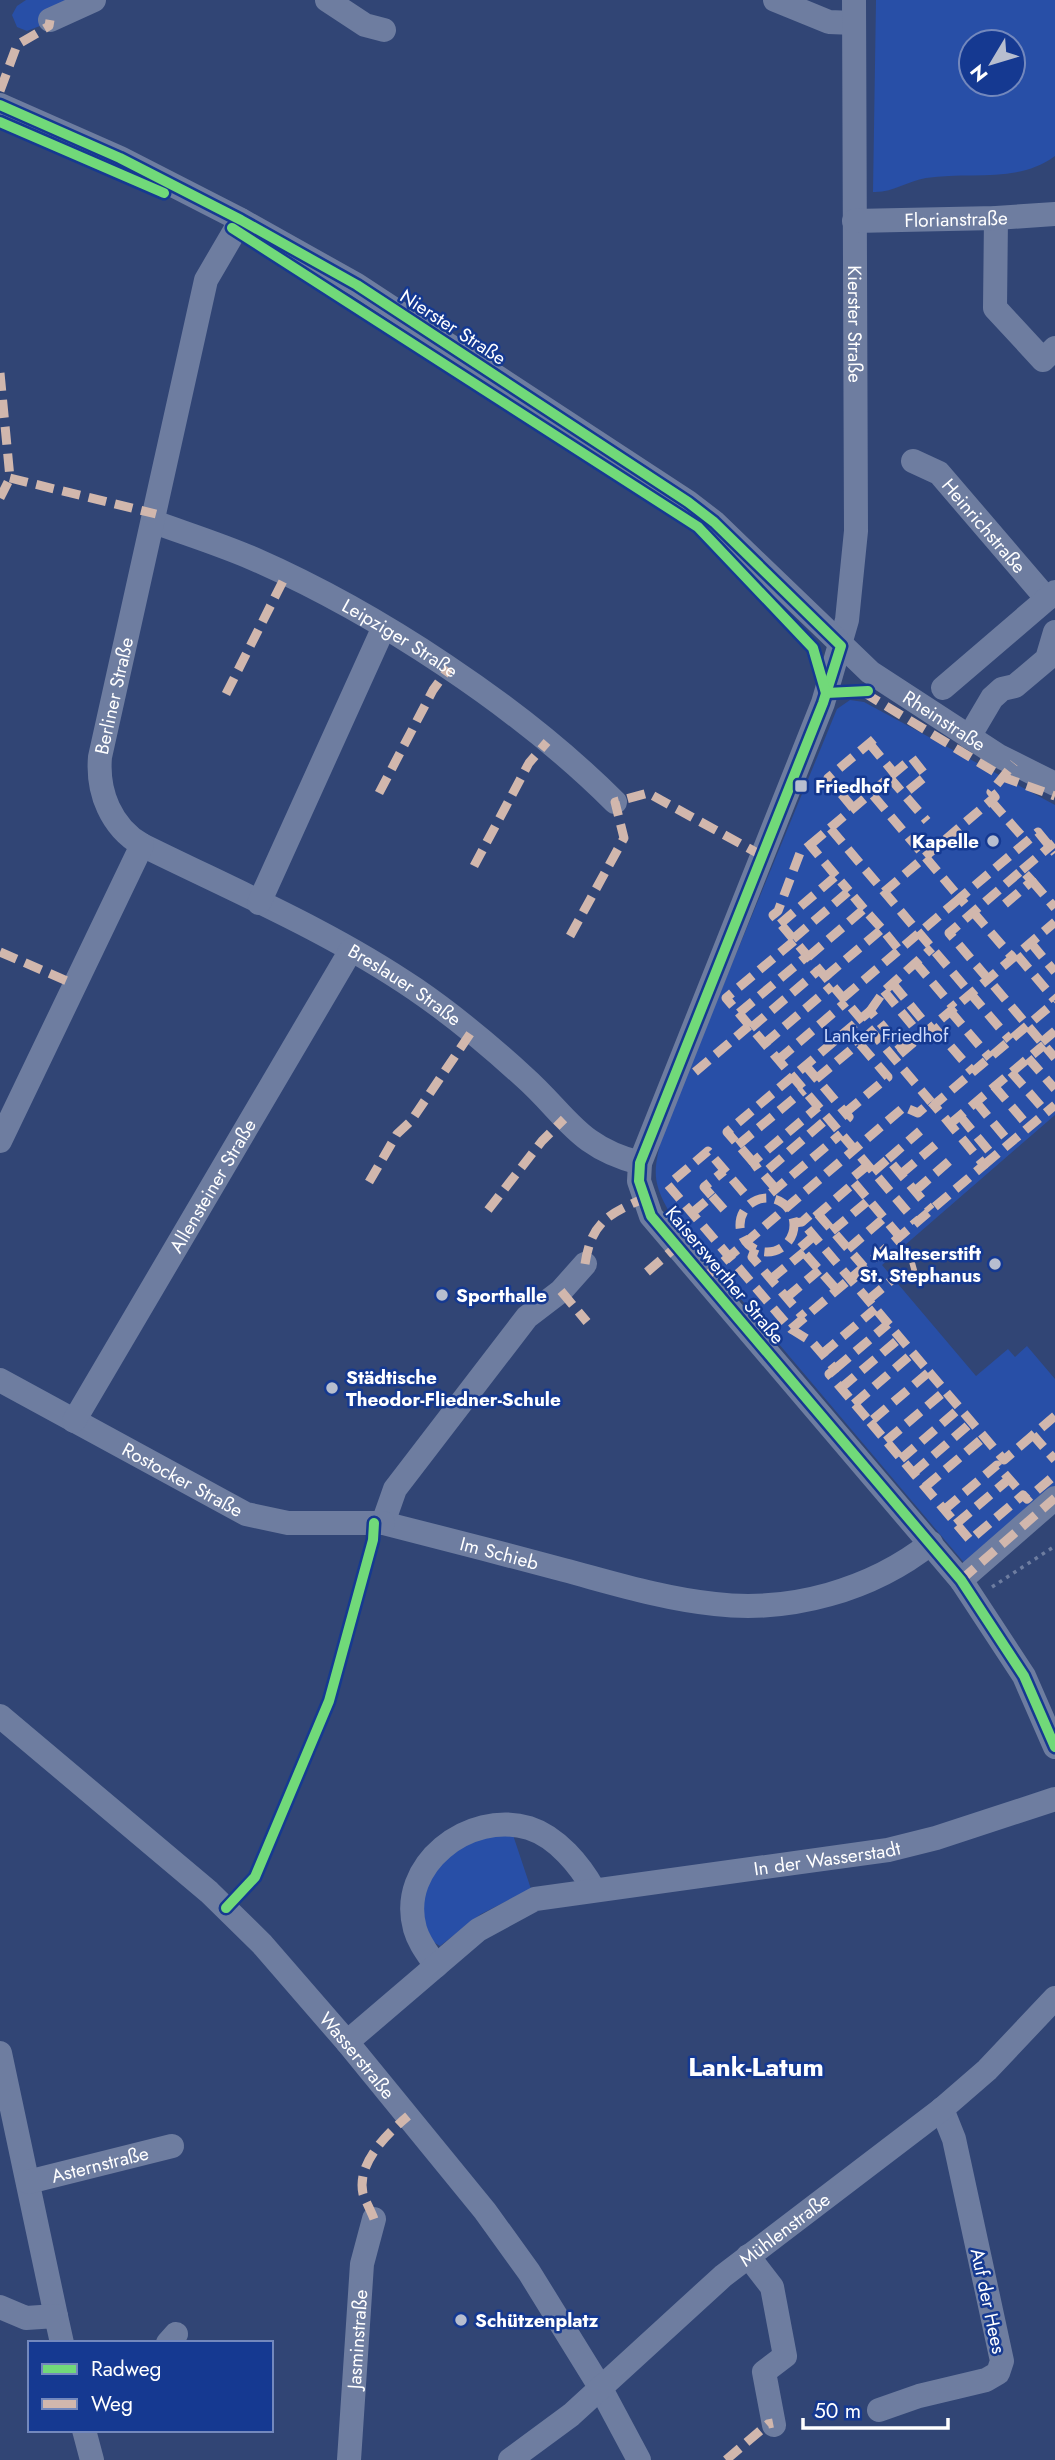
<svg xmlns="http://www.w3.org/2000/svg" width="1055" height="2460" font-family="Jost,sans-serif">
	<rect width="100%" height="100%" fill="#314575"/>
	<g fill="#284fa7" fill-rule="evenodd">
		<path d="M26 0H73L45 24 27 31 17 27 12 15 17 6Z"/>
		<path d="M876 0H1055V156C1017 184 970 171 926 178 907 181 893 193 873 192ZM1013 42V84H971V42Z"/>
		<path d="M850 700 864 702 1055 805V1115L882 1265 976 1376 1008 1349 1015 1357 1027 1346 1055 1379V1487L966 1565 674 1220C650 1180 653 1172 664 1129L837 709Z"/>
		<path d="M513 1835 531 1889 481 1914 440 1946C400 1925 434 1852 469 1840 481 1835 500 1837 513 1835Z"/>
	</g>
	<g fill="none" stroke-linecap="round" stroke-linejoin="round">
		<path stroke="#6e7da0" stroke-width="3.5" stroke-dasharray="3.5 5" stroke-linecap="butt" d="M992 1587 1055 1546"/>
		<g stroke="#6e7da0" stroke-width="24">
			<path d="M327 0 365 25 384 30"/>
			<path d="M775 0 829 22 854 23"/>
			<path id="s1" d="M854 0 856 531 847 620 823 703 640 1163 639 1181 651 1216 961 1580 1024 1676 1055 1747"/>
			<path d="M50 20 94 0"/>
			<path id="s2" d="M0 105 120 158 241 220 357 285 688 502 714 522 870 672 999 756 1055 784"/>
			<path d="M996 218 995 308 1043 360 1055 348"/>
			<path id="s3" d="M854 221 996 218 1055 214"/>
			<path id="s4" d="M913 461 939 473 1047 599"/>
			<path id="s5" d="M154 522C187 534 222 545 254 559 377 613 520 707 615 802"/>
			<path d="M943 688 1055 592"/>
			<path d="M969 737 992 698 1002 689 1015 686 1047 659 1055 632"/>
			<path id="s6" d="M142 845C233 890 330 931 415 989 453 1015 489 1045 523 1076 567 1115 577 1147 640 1163"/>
			<path d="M259 903 383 629"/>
			<path id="s7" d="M0 1141 142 845C111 827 97 792 100 757L206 280 241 220"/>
			<path id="s8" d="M585 1264 561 1291 527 1317 395 1489 383 1523C443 1538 504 1554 564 1570 613 1583 664 1599 715 1604 790 1613 872 1590 931 1543"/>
			<path id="s9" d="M0 1380 246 1514 288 1523H383"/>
			<path id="s10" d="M74 1421 351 950"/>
			<path d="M961 1580 1055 1498"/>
			<path id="s11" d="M0 1716 209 1892 262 1944 347 2042 485 2211 529 2272 600 2387 639 2460"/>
			<path d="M436 1966C428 1954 419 1943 415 1929 397 1865 469 1810 529 1828 557 1837 580 1865 594 1890"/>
			<path id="s12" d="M347 2042 478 1930 535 1899 888 1850 936 1838 1055 1799"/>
			<path d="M0 2053 56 2316"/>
			<path id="s13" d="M28 2182 172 2146"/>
			<path d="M748 2256 772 2287 785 2356 764 2372 774 2425"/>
			<path d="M0 2307 26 2318 56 2316 62 2343"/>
			<path d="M168 2343 176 2334"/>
			<path d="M879 2410 919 2396 986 2380 998 2373 1002 2361 954 2139 942 2109"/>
			<path d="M84 2430 92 2460"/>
			<path id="s14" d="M349 2460 362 2264 374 2219"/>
			<path id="s15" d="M510 2460 571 2415 723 2276 942 2109 987 2070 1055 1998"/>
		</g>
		<g stroke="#d1b7ad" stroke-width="9" stroke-dasharray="18 9" stroke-linecap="butt">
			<path d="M0 91 17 45 49 26 50 20"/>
			<path d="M0 373 10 478"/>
			<path d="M10 478 156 514"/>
			<path d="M0 498 10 478"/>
			<path d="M863 692 1003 777 1055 796"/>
			<path d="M226 694 286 575"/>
			<path d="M869 743 894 773"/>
			<path d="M889 777 927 821"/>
			<path d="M379 793 433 690 449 668"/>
			<path d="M991 801 1027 842"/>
			<path d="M853 808 828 778 879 735"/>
			<path d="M830 828 912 758 926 776 904 794"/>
			<path d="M810 845 830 828 1010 1040"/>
			<path d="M474 866 529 763 547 742"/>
			<path d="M1022 870 1054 843"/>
			<path d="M836 876 810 845 800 853 778 911 773 915 931 1102"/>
			<path d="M1032 881 1055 908"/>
			<path d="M884 892 995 797 991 792 1014 763"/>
			<path d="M965 904 960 898 1038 832 1055 853"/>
			<path d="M1005 904 1032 881 1022 870 949 933 1055 1058"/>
			<path d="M973 912 1013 958"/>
			<path d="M780 924 836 876 849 891"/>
			<path d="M570 936 624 838 615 802 648 793 761 855"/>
			<path d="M793 939 849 891 864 909"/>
			<path d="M794 941 726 998 916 1222"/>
			<path d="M1031 943 1055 972"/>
			<path d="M0 952 74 984"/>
			<path d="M1017 955 1055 1000"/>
			<path d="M808 957 864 909 882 929"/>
			<path d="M915 962 954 1008"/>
			<path d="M825 977 882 929 899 950"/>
			<path d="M893 984 930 1029"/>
			<path d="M884 991 921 1036"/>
			<path d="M843 998 960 898 871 793"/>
			<path d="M870 1011 884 991 932 948"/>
			<path d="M950 1011 990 1058"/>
			<path d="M739 1013 807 956"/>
			<path d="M933 1026 973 1072"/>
			<path d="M751 1028 819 970"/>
			<path d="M1042 1042 1055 1031"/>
			<path d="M764 1044 832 986"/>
			<path d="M900 1054 1055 922"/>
			<path d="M1028 1058 1055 1089"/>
			<path d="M778 1060 846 1002"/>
			<path d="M806 1066 849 1117 847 1119"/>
			<path d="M695 1072 749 1026"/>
			<path d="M1011 1072 1046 1112"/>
			<path d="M816 1079 859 1043 854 1037"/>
			<path d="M994 1086 1029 1127"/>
			<path d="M976 1102 1010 1143"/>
			<path d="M845 1113 888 1077 859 1043"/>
			<path d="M960 1116 994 1157"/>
			<path d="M950 1124 1044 1045"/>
			<path d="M738 1145 804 1090"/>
			<path d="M888 1159 920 1131"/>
			<path d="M753 1162 727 1132 870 1011 904 1051"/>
			<path d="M868 1165 851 1179 900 1237"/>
			<path d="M984 1165 1055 1105"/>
			<path d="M758 1169 753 1162 818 1107"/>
			<path d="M873 1172 888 1159 931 1210"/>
			<path d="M901 1174 940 1141"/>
			<path d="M369 1182 397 1134 411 1121 472 1031"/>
			<path d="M776 1189 763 1174 828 1118"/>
			<path d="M915 1191 954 1157"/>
			<path d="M744 1193 708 1151 668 1185 791 1329 984 1165 934 1105"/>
			<path d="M771 1193 841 1134"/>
			<path d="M712 1196 727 1213"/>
			<circle cx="767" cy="1225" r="27"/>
			<path d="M488 1210 542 1141 564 1119"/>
			<path d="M692 1213 712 1196 704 1187 724 1171"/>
			<path d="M818 1214 864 1267"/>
			<path d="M794 1223 802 1222 812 1213 815 1217 854 1183"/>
			<path d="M832 1231 869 1200"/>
			<path d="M814 1236 800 1248 837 1290"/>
			<path d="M755 1249 752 1257 804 1318"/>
			<path d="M848 1249 884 1218"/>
			<path d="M585 1264C591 1224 607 1214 643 1199"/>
			<path d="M647 1272 676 1247"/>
			<path d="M703 1279 904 1107 918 1113 931 1102 934 1105 1055 1002"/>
			<path d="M771 1279 804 1252"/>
			<path d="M561 1291 587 1322"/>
			<path d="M786 1298 819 1270"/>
			<path d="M868 1300 905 1269 916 1266"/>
			<path d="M791 1329 812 1342 835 1369 829 1374 870 1422 929 1372 802 1222"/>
			<path d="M822 1354 875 1309"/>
			<path d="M835 1369 888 1324"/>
			<path d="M929 1372 1004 1460 1033 1435"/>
			<path d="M841 1388 900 1338"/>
			<path d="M854 1404 913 1353"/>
			<path d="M1055 1416 1033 1435 1055 1460"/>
			<path d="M870 1422 970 1540 1023 1495 1027 1499 1055 1475"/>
			<path d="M886 1441 945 1391"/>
			<path d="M901 1459 960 1408"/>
			<path d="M913 1473 972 1422"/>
			<path d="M925 1487 984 1437"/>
			<path d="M944 1510 997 1465 1023 1495"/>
			<path d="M956 1524 1009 1479"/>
			<path d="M961 1580 1055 1498"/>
			<path d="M374 2219C371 2211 366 2202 363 2194 356 2163 388 2133 408 2116"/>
			<path d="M726 2460 768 2424 773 2423"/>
		</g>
		<defs>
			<g id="cycleway">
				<path d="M0 105 120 158 241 220 357 285 688 502 714 522 841 646 823 703 640 1163 639 1181 651 1216 961 1580 1024 1676 1055 1747"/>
				<path d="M0 122 164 193"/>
				<path d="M232 228 698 527 813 648 826 693 868 691"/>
				<path d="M226 1908 255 1877 329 1701 373 1540 374 1523"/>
			</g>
		</defs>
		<use href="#cycleway" stroke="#153991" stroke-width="15"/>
		<use href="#cycleway" stroke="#71d979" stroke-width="10"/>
	</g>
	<g fill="#b7becf" stroke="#153991" stroke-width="2.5">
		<rect x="794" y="779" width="14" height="14" rx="3.5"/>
		<circle cx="993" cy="841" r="7"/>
		<circle cx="995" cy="1264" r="7"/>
		<circle cx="442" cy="1295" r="7"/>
		<circle cx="332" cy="1388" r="7"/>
		<circle cx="461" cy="2320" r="7"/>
	</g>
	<g text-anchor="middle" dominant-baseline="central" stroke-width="5" stroke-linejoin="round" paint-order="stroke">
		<g font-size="19" fill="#fff" stroke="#153991">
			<text stroke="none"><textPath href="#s3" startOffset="102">Florianstraße</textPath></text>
			<text stroke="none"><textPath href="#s1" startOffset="324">Kierster Straße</textPath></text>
			<text transform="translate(453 327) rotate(33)">Nierster Straße</text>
			<text stroke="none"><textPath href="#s4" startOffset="98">Heinrichstraße</textPath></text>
			<text stroke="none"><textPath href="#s5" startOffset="273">Leipziger Straße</textPath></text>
			<text stroke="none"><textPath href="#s7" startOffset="494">Berliner Straße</textPath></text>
			<text stroke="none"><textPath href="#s2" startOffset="1134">Rheinstraße</textPath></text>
			<text stroke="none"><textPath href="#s6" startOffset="298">Breslauer Straße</textPath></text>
			<text stroke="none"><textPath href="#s10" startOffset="273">Allensteiner Straße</textPath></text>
			<text transform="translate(725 1275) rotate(50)">Kaiserswerther Straße</text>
			<text stroke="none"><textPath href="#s9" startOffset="208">Rostocker Straße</textPath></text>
			<text stroke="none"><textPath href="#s8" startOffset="452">Im Schieb</textPath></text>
			<text stroke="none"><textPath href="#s12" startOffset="532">In der Wasserstadt</textPath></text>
			<text stroke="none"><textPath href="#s11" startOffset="494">Wasserstraße</textPath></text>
			<text stroke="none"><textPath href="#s13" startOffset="74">Asternstraße</textPath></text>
			<text stroke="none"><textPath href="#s15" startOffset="359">Mühlenstraße</textPath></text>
			<text transform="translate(988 2301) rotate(78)">Auf der Hees</text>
			<text stroke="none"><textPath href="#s14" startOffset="121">Jasminstraße</textPath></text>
		</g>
		<g font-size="19" font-weight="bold" fill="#fff" stroke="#153991" text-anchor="start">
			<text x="815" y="786">Friedhof</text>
			<text x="979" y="841" text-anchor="end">Kapelle</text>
			<text x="981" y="1253" text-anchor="end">Malteserstift<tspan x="981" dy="22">St. Stephanus</tspan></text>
			<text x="456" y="1295">Sporthalle</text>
			<text x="346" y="1377">Städtische<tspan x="346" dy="22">Theodor-Fliedner-Schule</tspan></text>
			<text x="475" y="2320">Schützenplatz</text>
		</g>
		<g font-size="19" fill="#c9d8fc" stroke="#153991">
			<text x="886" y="1035">Lanker Friedhof</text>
		</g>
		<g font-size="26" font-weight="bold" fill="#fff" stroke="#153991">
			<text x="756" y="2067">Lank-Latum</text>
		</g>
	</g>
	<rect x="28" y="2341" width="245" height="91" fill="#153991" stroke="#7388bd" stroke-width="2"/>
	<rect x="42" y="2364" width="35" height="10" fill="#71d979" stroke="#7388bd" stroke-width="2"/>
	<text x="91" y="2376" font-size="21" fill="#ffffff">Radweg</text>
	<rect x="42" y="2399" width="35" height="10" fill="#d1b7ad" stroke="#7388bd" stroke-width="2"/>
	<text x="91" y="2411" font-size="21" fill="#ffffff">Weg</text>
	<g transform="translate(992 63) rotate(232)"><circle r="33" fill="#153991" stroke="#7388bd" stroke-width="2"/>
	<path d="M0-5L12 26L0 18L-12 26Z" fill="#b7becf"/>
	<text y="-10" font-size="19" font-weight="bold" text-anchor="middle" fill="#ffffff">N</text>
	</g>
	<path d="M803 2418v10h145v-10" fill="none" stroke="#ffffff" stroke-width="3.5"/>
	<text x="814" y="2418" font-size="21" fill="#ffffff" stroke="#153991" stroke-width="5" paint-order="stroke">50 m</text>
</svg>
